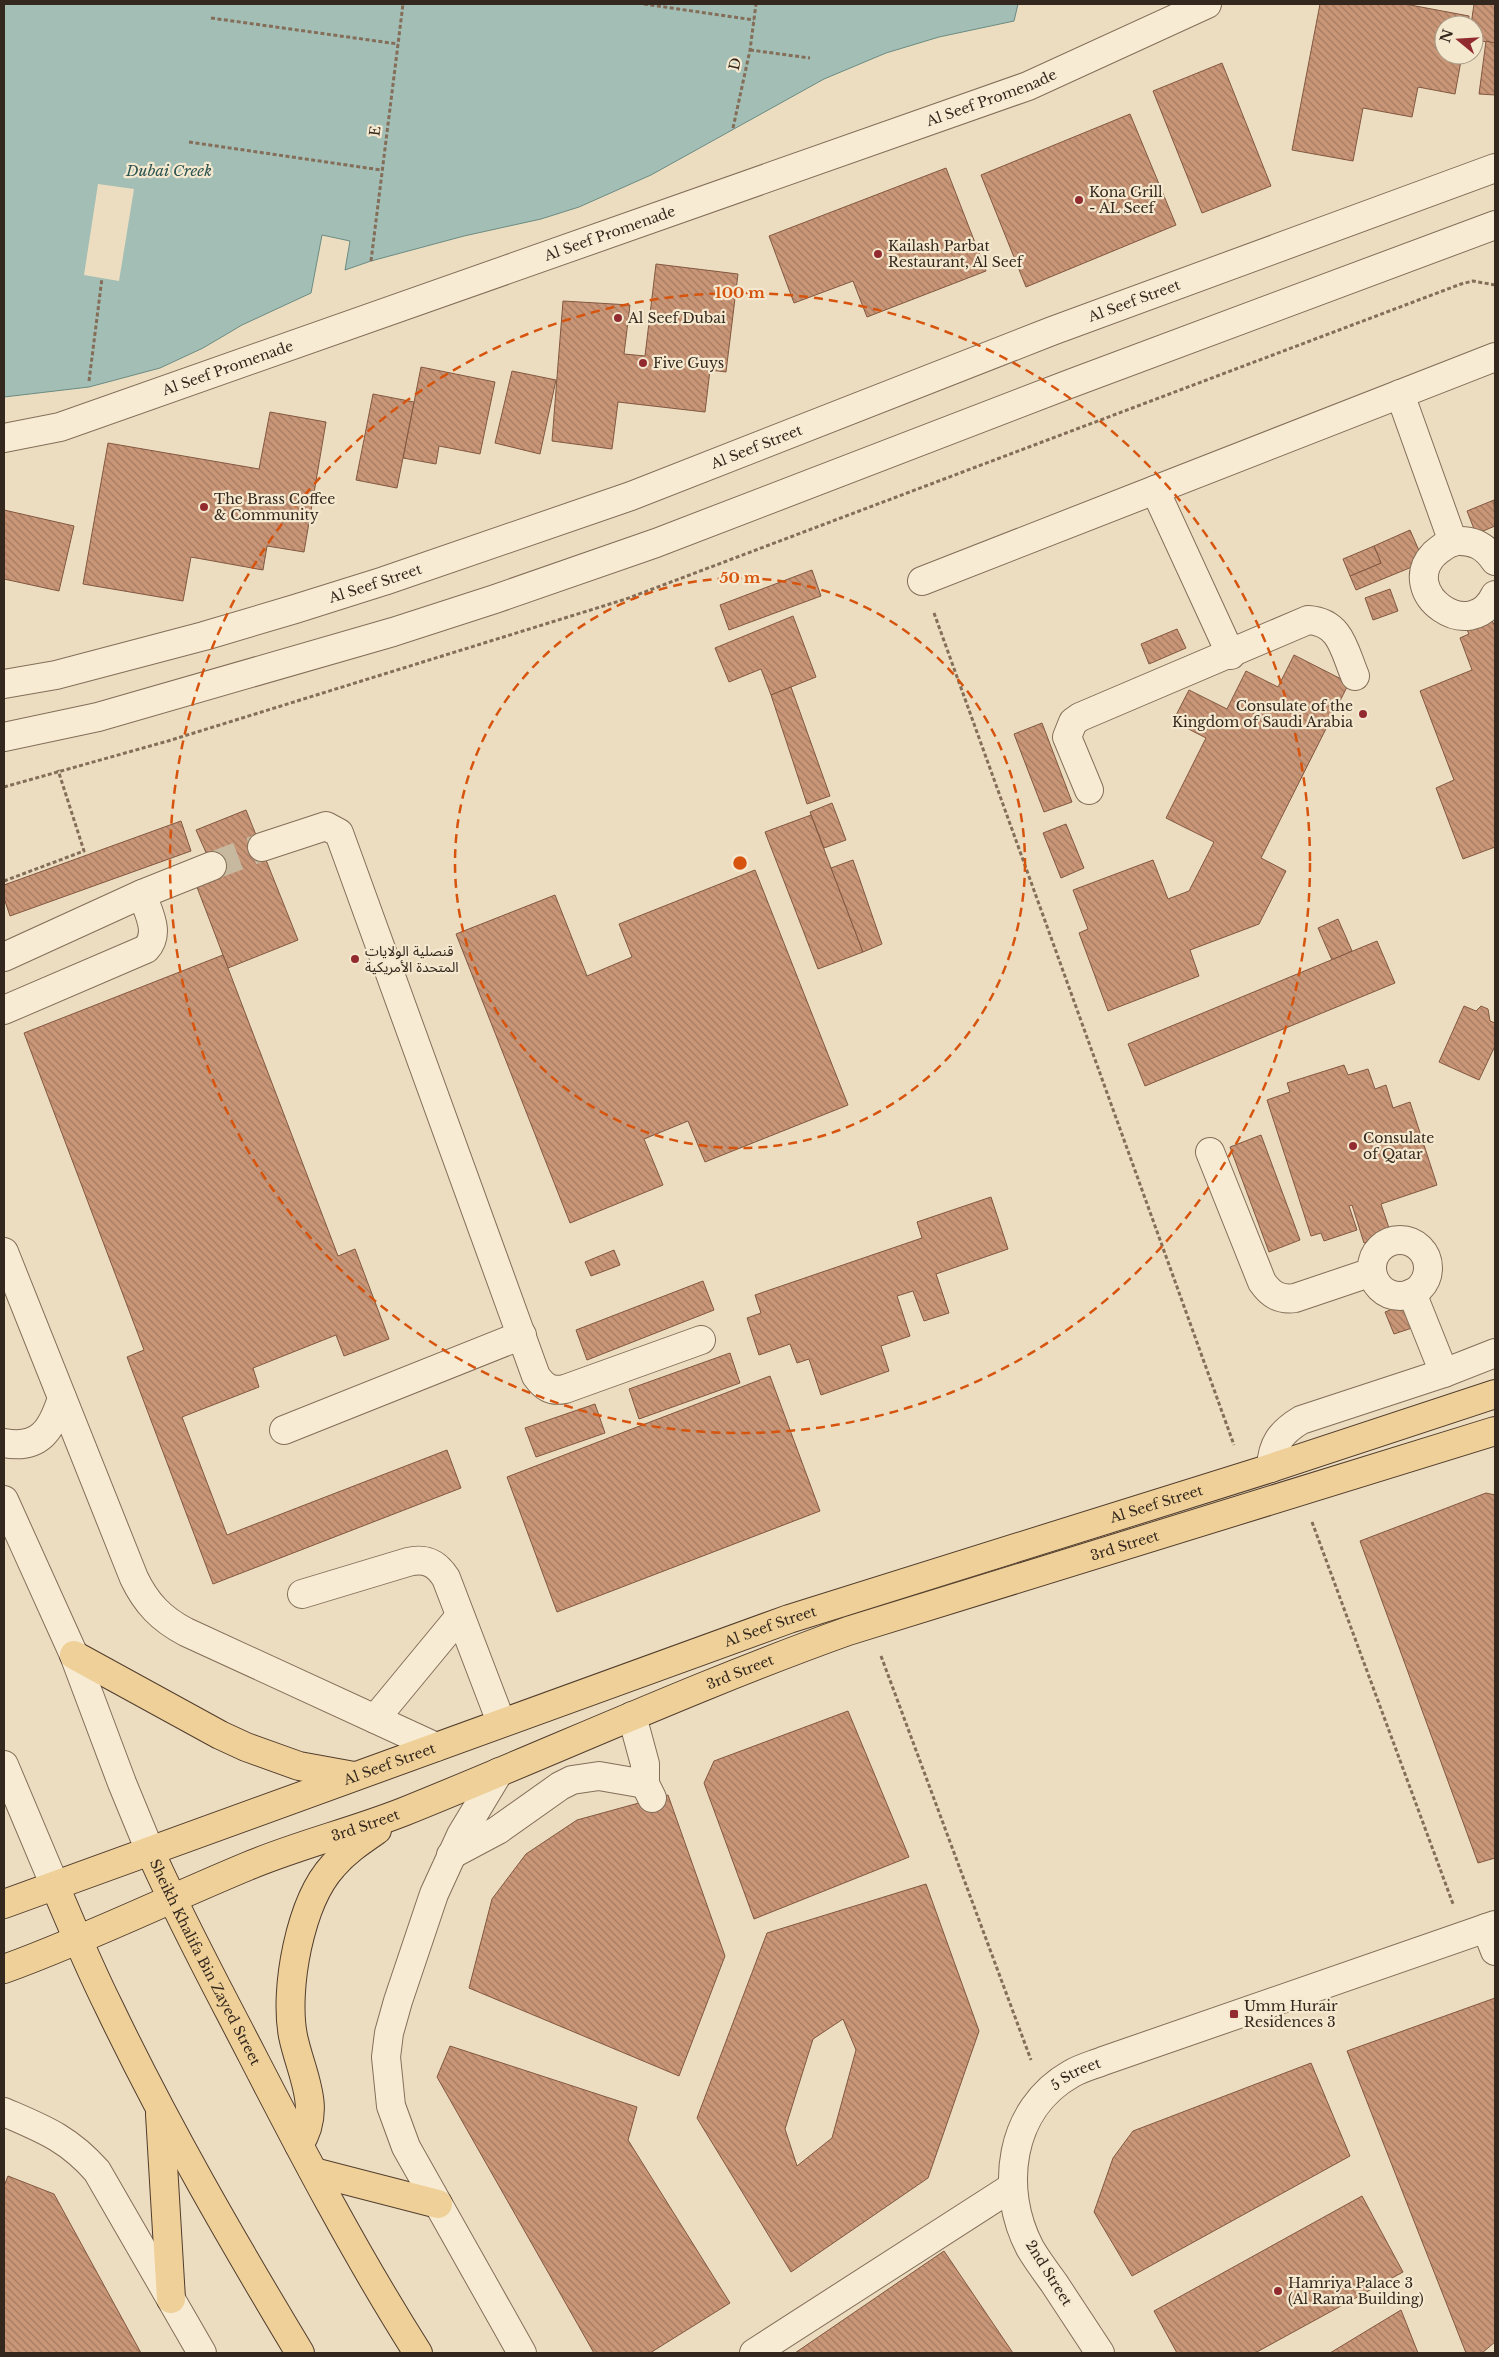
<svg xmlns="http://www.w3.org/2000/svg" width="1499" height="2357" font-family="'Libre Baskerville','Noto Sans Arabic',serif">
	<defs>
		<pattern id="building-back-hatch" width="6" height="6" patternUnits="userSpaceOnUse" patternTransform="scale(1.25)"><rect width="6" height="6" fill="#c99677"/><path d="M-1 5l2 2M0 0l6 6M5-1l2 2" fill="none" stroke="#a47a61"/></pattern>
	</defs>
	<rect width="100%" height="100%" fill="#ecddc0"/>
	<path fill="#a3beb5" stroke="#6b8b82" d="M4 4H1018L1014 21 939 37 886 53 824 79 651 175 579 207 541 219 464 236 371 261 345 270 350 241 322 235 311 293 242 325 203 348 160 368 89 387 4 397Z"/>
	<path fill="#ecddc0" d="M98 184 134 189 119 281 84 275Z"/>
	<g fill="url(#building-back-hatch)" stroke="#825840" fill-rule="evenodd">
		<path d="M1320 4H1405L1469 16 1468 25H1444V55H1462L1455 94 1418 87 1412 117 1363 108 1353 161 1292 150Z"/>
		<path d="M1474 4H1495V43L1474 40V25H1471Z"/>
		<path d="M1486 41 1495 43V95L1479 94Z"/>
		<path d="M1222 63 1271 186 1202 213 1153 91Z"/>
		<path d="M1130 114 1176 225 1026 287 981 175Z"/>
		<path d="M946 168 986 271 867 317 853 281 794 303 769 236Z"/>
		<path d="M656 264 738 274 726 372 710 370 705 412 618 402 612 449 552 441 563 301 630 305 624 354 645 356Z"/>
		<path d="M421 367 495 382 480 454 439 446 436 464 403 458Z"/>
		<path d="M512 371 556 380 540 454 495 443Z"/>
		<path d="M373 394 414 402 397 488 356 480Z"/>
		<path d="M270 412 326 422 304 552 267 546 263 570 191 557 183 601 83 584 108 443 259 469Z"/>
		<path d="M1494 500 1495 526 1476 534 1467 511Z"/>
		<path d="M4 510 74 526 59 591 4 579Z"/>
		<path d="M1410 530 1424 562 1356 590 1350 576 1381 563 1374 546Z"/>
		<path d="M1374 546 1381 563 1350 576 1343 559Z"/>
		<path d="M812 570 821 596 729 630 720 605Z"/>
		<path d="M1390 589 1398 611 1373 620 1365 598Z"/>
		<path d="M793 616 816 677 771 695 761 669 729 682 715 648Z"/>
		<path d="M1491 619 1495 626V847L1463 859 1436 788 1454 780 1420 691 1472 670 1460 638 1469 634 1466 628Z"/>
		<path d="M1177 629 1186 648 1149 664 1141 644Z"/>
		<path d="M1294 655 1349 683 1261 858 1286 871 1259 924 1190 950 1199 976 1108 1011 1079 933 1088 929 1073 890 1153 860 1168 899 1189 891 1214 842 1166 818 1206 738 1173 721 1189 690 1227 709 1246 671 1278 687Z"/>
		<path d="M791 687 830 796 807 804 771 695Z"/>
		<path d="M1042 723 1072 802 1044 812 1014 734Z"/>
		<path d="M832 803 846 840 824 848 810 812Z"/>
		<path d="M246 810 298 940 228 968 195 882 212 866 196 830Z"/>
		<path d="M811 815 863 952 818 969 765 832Z"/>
		<path d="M181 821 191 851 10 916 4 898V885Z"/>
		<path d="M1066 824 1084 868 1061 878 1043 833Z"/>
		<path d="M853 860 882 944 863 952 831 868Z"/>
		<path d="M755 870 848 1105 705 1162 688 1121 644 1139 663 1185 570 1223 456 934 555 895 587 976 632 957 619 924Z"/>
		<path d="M1338 919 1352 951 1332 960 1318 928Z"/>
		<path d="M1377 941 1395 983 1145 1086 1128 1044Z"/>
		<path d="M223 955 338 1256 355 1249 389 1339 344 1356 336 1335 253 1368 259 1387 182 1417 227 1535 447 1450 461 1488 213 1584 127 1357 144 1350 24 1033Z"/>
		<path d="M1464 1006 1476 1011 1481 1006 1488 1009 1490 1021 1495 1023V1046L1479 1080 1439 1062Z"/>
		<path d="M1344 1065 1348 1075 1368 1069 1375 1089 1386 1085 1393 1108 1410 1102 1437 1185 1381 1204 1391 1234 1364 1243 1352 1205 1349 1206 1357 1230 1324 1241 1321 1233 1311 1236 1267 1100 1290 1092 1287 1083Z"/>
		<path d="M1261 1135 1300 1240 1269 1252 1230 1147Z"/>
		<path d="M991 1197 1008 1249 936 1274 949 1313 924 1321 913 1291 897 1296 910 1336 881 1346 889 1371 821 1395 809 1359 797 1363 790 1344 759 1355 747 1318 761 1313 755 1295 922 1238 917 1222Z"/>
		<path d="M614 1250 620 1265 591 1276 585 1262Z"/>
		<path d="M703 1281 714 1310 587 1360 576 1330Z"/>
		<path d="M1403 1305 1412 1328 1394 1334 1385 1312Z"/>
		<path d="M730 1353 740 1383 639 1419 629 1389Z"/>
		<path d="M770 1376 820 1511 557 1612 507 1477Z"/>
		<path d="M595 1404 605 1433 536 1457 525 1428Z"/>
		<path d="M1486 1493 1495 1495V1858L1478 1863 1360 1541Z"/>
		<path d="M848 1711 909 1857 754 1919 704 1783 714 1761Z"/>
		<path d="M668 1795 725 1956 679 2076 469 1988 492 1899 526 1854 577 1820Z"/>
		<path d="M926 1884 979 2031 928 2178 791 2272 697 2118 767 1933ZM843 2019 856 2050 832 2138 797 2166 785 2129 813 2039Z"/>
		<path d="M1495 1998V2342L1482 2353H1466L1347 2051Z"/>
		<path d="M450 2046 637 2107 628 2140 730 2303 650 2353H594L437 2077Z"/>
		<path d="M1311 2063 1350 2156 1132 2276 1094 2212 1113 2158 1133 2131Z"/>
		<path d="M8 2176 54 2194 141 2353H4V2186Z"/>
		<path d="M1362 2196 1403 2272 1255 2353H1177L1154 2311Z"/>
		<path d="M944 2251 1013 2353H795Z"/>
		<path d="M1401 2310 1418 2353H1330Z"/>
	</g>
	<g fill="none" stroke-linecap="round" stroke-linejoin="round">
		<path stroke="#c7b99f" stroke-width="28" stroke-dasharray="28 14" stroke-linecap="butt" d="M212 866 262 847"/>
		<defs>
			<g id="minor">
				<path d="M1400 394 1453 542"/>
				<path id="s1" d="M4 438 60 427 1028 86 1207 4"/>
				<path d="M1155 490 1231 655"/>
				<path d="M1495 561C1486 547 1474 540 1457 541 1448 542 1441 548 1434 554 1397 593 1471 646 1495 595"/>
				<path d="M922 581 1495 357"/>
				<path id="s2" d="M4 684 56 675 204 636 295 609 384 581 631 496 1052 331 1495 168"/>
				<path d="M4 737 98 717 393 632 495 599 656 543 1072 383 1495 225"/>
				<path d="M1089 790 1067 737 1073 722 1080 717 1308 620C1341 622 1344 650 1355 676"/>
				<path d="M262 847 326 826 339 833 536 1376C544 1387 551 1392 565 1389L701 1340"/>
				<path d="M4 957 142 894 212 866"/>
				<path d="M4 1010 146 949C161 933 148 912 142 894"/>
				<path d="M1210 1152 1262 1282C1271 1295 1280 1300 1295 1298L1372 1272"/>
				<circle cx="1400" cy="1268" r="28"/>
				<path d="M4 1252 134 1578C146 1603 161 1619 186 1632L436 1747"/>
				<path d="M1412 1293 1444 1373"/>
				<path d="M284 1430 522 1335"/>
				<path d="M4 1443C40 1450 52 1429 62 1398"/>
				<path d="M1271 1468C1272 1444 1281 1432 1301 1420L1444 1373 1495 1353"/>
				<path d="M4 1500 74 1655 122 1783 150 1851"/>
				<path d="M302 1594 408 1562C425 1558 436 1562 446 1578L501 1722"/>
				<path d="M632 1716 645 1764V1784L652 1798"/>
				<path d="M375 1719 460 1616"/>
				<path d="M4 1765 55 1886"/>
				<path d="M499 1772 461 1835 434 1894 398 2001 389 2033 386 2057 391 2106 406 2147 522 2353"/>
				<path d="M451 1855 498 1830 560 1786 572 1780 599 1776 645 1784"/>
				<path d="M1486 1928 1495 1951"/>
				<path d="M4 2112C43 2129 68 2138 97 2171L202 2353"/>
				<path d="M754 2353 1012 2187"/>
				<path id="s3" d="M1100 2353C1085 2330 1069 2306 1054 2283 1046 2272 1037 2260 1030 2248 999 2189 1009 2109 1071 2074 1081 2068 1093 2065 1103 2061L1495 1925"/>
			</g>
			<g id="major">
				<path d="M74 1655 220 1735 246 1747 299 1766 354 1776"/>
				<path id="s4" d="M150 1851C181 1921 217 1987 252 2055 304 2156 357 2257 418 2353"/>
				<path d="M55 1886C72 1926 89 1967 109 2007 166 2126 232 2240 300 2353"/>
				<path id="s5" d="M4 1904 789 1619 1271 1468 1495 1394"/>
				<path id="s6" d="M4 1969C87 1939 166 1900 248 1866 298 1845 352 1832 403 1812 552 1752 697 1685 848 1631L1495 1431"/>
				<path d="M160 2114 171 2299"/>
				<path d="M299 2145C323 2108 301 2075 293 2036 284 1989 300 1902 333 1866 346 1851 361 1841 377 1830"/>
				<path d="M314 2172 438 2204"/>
			</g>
		</defs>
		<use href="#minor" stroke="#846e59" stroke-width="30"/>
		<use href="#major" stroke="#523d2d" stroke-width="30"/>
		<g stroke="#846e59" stroke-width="3" stroke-dasharray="4 2.5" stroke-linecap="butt">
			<path d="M644 4 754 20"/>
			<path d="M211 18 398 44"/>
			<path d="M750 50 810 58"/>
			<path d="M733 128 750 50 756 4"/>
			<path d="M189 142 381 170"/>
			<path d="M371 261 403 4"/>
			<path d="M89 381 102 278"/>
			<path d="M934 613 1234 1445"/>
			<path d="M4 787 168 741 626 599 1461 284 1473 281 1495 285"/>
			<path d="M4 881 84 851 58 770"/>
			<path d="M1312 1522 1453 1904"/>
			<path d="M881 1656 1031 2060"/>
		</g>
		<use href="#minor" stroke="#f7ebd3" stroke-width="28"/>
		<use href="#major" stroke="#eed098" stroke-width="28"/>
	</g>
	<g fill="none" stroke="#d6540e" stroke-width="2.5" stroke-dasharray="9 6">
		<circle cx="740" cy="863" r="285"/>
		<circle cx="740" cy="863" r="570"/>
	</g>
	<g fill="#912b30" stroke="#f4e8cf" stroke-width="2">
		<circle cx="1079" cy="200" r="5"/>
		<circle cx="878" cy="254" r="5"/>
		<circle cx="618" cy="318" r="5"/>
		<circle cx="643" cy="363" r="5"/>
		<circle cx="204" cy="507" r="5"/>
		<circle cx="1363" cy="714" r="5"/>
		<circle cx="355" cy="959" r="5"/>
		<circle cx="1353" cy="1146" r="5"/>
		<rect x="1229" y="2009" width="10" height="10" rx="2.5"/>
		<circle cx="1278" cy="2291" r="5"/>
	</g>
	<g text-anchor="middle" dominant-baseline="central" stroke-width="4.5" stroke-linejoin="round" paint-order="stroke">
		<g font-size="14" fill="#34271d" stroke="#f4e8cf">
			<text transform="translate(735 64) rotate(-78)">D</text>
			<text stroke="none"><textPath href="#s1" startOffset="1045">Al Seef Promenade</textPath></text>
			<text transform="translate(375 131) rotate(-82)">E</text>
			<text stroke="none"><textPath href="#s1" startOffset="640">Al Seef Promenade</textPath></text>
			<text stroke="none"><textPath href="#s2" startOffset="1195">Al Seef Street</textPath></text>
			<text stroke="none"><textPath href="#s1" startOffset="235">Al Seef Promenade</textPath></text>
			<text stroke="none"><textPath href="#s2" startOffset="790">Al Seef Street</textPath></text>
			<text stroke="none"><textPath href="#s2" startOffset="385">Al Seef Street</textPath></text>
			<text stroke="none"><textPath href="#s5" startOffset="1220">Al Seef Street</textPath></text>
			<text stroke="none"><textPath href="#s6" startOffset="1199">3rd Street</textPath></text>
			<text stroke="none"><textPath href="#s5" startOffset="815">Al Seef Street</textPath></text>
			<text stroke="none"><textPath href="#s6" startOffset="794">3rd Street</textPath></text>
			<text stroke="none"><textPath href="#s5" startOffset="410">Al Seef Street</textPath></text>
			<text stroke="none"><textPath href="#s6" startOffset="389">3rd Street</textPath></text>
			<text stroke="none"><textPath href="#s4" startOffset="124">Sheikh Khalifa Bin Zayed Street</textPath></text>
			<text stroke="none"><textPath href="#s3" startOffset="328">5 Street</textPath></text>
			<text transform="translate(1049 2273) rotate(58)">2nd Street</text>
		</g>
		<g font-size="14" fill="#34271d" stroke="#f4e8cf" text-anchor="start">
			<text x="1089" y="192">Kona Grill<tspan x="1089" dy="16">- AL Seef</tspan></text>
			<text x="888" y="246">Kailash Parbat<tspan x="888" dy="16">Restaurant, Al Seef</tspan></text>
			<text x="628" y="318">Al Seef Dubai</text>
			<text x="653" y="363">Five Guys</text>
			<text x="214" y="499">The Brass Coffee<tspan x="214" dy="16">&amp; Community</tspan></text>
			<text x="1353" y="706" text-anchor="end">Consulate of the<tspan x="1353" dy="16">Kingdom of Saudi Arabia</tspan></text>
			<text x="365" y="951">قنصلية الولايات<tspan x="365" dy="16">المتحدة الأمريكية</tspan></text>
			<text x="1363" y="1138">Consulate<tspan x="1363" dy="16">of Qatar</tspan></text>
			<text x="1244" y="2006">Umm Hurair<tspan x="1244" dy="16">Residences 3</tspan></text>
			<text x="1288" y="2283">Hamriya Palace 3<tspan x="1288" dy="16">(Al Rama Building)</tspan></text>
		</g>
		<g font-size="15" font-style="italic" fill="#2c5450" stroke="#f4e8cf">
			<text x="169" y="170">Dubai Creek</text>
		</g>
	</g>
	<circle cx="740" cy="863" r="8" fill="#d6540e" stroke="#f4e8cf" stroke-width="2.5"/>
	<g font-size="15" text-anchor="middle" font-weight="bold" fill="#d6540e" stroke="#f4e8cf" stroke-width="4.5" stroke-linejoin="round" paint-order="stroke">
		<text x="740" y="298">100 m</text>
		<text x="740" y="583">50 m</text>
	</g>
	<rect width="1499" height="2357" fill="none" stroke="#34271d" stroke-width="10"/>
	<g transform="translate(1459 40) rotate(288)"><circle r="24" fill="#f4e8cf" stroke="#a79b88"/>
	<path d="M0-4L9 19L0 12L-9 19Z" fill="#912b30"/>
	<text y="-8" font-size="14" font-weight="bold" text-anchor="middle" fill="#34271d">N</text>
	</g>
</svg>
